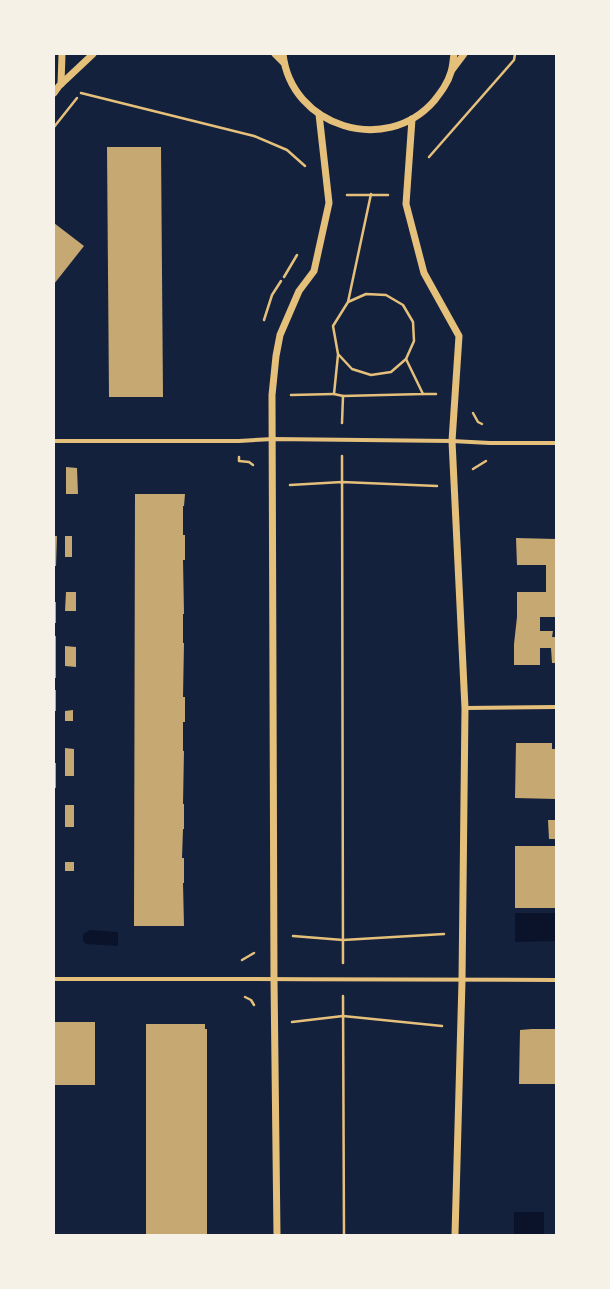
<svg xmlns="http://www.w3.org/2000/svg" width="610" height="1289" font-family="Helvetica,sans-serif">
	<rect width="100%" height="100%" fill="#14213d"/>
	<g fill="#0b132b">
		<path d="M515 913H556V941L515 942Z"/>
		<path d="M90 930 118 932V946L86 944 83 941V934Z"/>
		<rect x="514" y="1212" width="30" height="23"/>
	</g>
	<g fill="#c6a872">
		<path d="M107 147H161L163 397H109Z"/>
		<path d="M54 223 84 246 54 284Z"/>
		<path d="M66 467 77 468 78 494H66Z"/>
		<path d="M135 494H185L184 506H183V535H185V560H183L184 614H183V643H184L183 697H185V722H183V751H184L183 804H184V829H183L182 858H184V883H183L184 926H134Z"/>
		<path d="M54 536H57L56 566H54Z"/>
		<rect x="65" y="536" width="7" height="21"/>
		<path d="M516 538 556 539V617H540V631H553L552 637H556V663H552L551 648H540V665H514V644L517 617V592H546V565H517Z"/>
		<path d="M66 592H76V611H65Z"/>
		<rect x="54" y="602" width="2" height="21"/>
		<rect x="54" y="636" width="2" height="42"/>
		<path d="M65 646 76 647V667L65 666Z"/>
		<rect x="54" y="690" width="2" height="21"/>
		<path d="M73 710V721H65V711Z"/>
		<path d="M516 743H552V749H556V799L515 798Z"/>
		<path d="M65 748 74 749V776H65Z"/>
		<rect x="54" y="763" width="2" height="25"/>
		<rect x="65" y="805" width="9" height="22"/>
		<path d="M548 820H556V839H549Z"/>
		<rect x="515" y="846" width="41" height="62"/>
		<rect x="65" y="862" width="9" height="9"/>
		<rect x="54" y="1022" width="41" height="63"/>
		<path d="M146 1024H205V1029H207V1235H146Z"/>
		<path d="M532 1029H556V1084H519L520 1030Z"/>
	</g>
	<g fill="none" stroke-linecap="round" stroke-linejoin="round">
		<g stroke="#e5c07b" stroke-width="2.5">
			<path d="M81 93 254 136 287 150 305 166"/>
			<path d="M54 127 77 98"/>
			<path d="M429 157 514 60 515 54"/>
			<path d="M347 195H388"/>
			<path d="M284 277 297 255"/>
			<path d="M348 302 366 294 386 295 403 305 413 322 414 341 406 359 391 372 371 375 352 369 338 354 333 326 348 302 371 194"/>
			<path d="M264 320 272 295 281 281"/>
			<path d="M338 355 334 394 343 396 423 394 406 359"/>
			<path d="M423 394H436"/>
			<path d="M291 395 334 394"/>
			<path d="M473 413 478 422 482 424"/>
			<path d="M342 423 343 396"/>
			<path d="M342 456 343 963"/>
			<path d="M239 457V461L249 462 253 465"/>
			<path d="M473 469 486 461"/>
			<path d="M290 485 342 482 437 486"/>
			<path d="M293 936 343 940 444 934"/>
			<path d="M242 960 254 953"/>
			<path d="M343 996 344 1235"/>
			<path d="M245 997 251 1000 254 1005"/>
			<path d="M292 1022 343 1016 442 1026"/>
		</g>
		<g stroke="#e5c07b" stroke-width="4">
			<path d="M54 441H239L273 439 452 441 490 443H556"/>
			<path d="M465 708 556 707"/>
			<path d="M54 979C221 978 389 980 556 980"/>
		</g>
		<g stroke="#e5c07b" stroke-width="7">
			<path d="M275 54 284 63"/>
			<path d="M283 54C291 127 386 156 434 101 441 92 448 83 451 72 453 66 453 60 454 54"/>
			<path d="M452 70 464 54"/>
			<path d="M61 84 62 54"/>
			<path d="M54 93 59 86 93 54"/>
			<path d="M412 119 406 204 424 273 459 336 452 441 465 708 462 981 455 1235"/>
			<path d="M277 1235 274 979 272 395 276 356 280 335 299 291 314 271 329 203 319 114"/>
		</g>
	</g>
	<rect width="610" height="1289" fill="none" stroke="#f6f1e7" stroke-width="110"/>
</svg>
